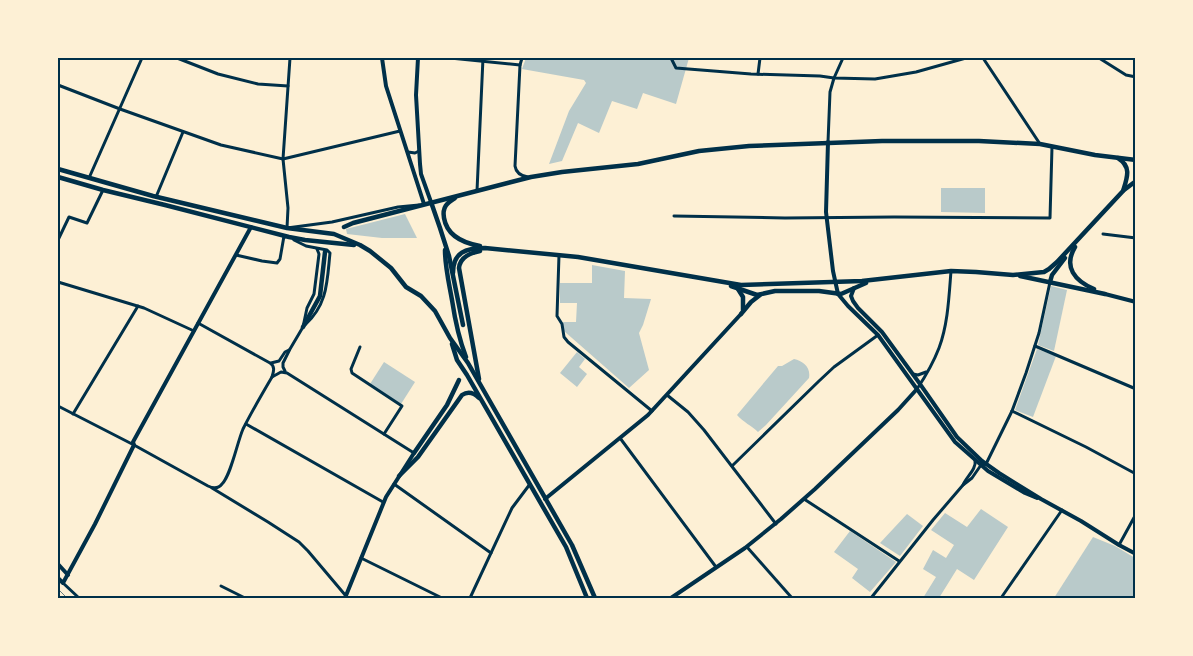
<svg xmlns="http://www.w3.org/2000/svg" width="1193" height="656" font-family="'PT Sans',sans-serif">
	<rect width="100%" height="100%" fill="#fdf0d5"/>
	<g fill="#b9caca">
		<path d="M526 58H689L676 104 643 93 637 109 612 101 599 133 578 123 562 161 549 164 569 111 586 83 584 80 522 69Z"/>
		<path d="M941 188H985V213L941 212Z"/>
		<path d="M405 214 417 238H382L347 234 346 229Z"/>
		<path d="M592 265 625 271 624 298 651 299 643 325 639 333 649 370 629 388 564 331 563 322H576L577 303H560V283H592Z"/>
		<path d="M1051 286 1067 290 1054 351 1038 345Z"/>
		<path d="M1037 349 1056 356 1033 417 1015 410Z"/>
		<path d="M577 352 585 359 579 367 587 374 577 387 560 373Z"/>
		<path d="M794 359C803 361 811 367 809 378L766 425 758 432C752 426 743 422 737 415L778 366H782Z"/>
		<path d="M384 362 415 382 401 404 370 384Z"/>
		<path d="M981 509 1008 527 974 580 957 569 939 598H923L936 577 923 569 933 550 946 558 954 545 931 530 945 513 967 527Z"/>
		<path d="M907 514 923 526 900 556 880 543Z"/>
		<path d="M850 531 896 562 870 592 852 578 858 569 834 552Z"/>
		<path d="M1093 537 1115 546 1135 558V598H1054Z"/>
	</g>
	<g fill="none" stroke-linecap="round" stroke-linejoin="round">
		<g stroke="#003049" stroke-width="3">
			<path d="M177 58 218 74 258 84 288 86"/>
			<path d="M290 58 283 159 288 208 287 228 332 222 398 207 419 205"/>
			<path d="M450 58 520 65"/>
			<path d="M522 58 520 65 515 166C516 173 521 176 528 177"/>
			<path d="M671 58 676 68 751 74 820 76 834 78 875 79 916 72 966 58"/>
			<path d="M983 58 1040 144"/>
			<path d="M1099 58 1126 75 1136 77"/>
			<path d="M758 74 760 58"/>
			<path d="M58 85 120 109 221 145 283 159 400 131"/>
			<path d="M828 142 830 92 834 78 843 58"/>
			<path d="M408 152 415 153 419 151"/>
			<path d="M89 178 142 58"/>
			<path d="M477 191 483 58"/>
			<path d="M156 197 183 132"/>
			<path d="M674 216 785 218 894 217 1050 218 1052 147"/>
			<path d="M1103 234 1136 238"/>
			<path d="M58 240 69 217 87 223 103 190"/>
			<path d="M294 240 306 246 327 250 330 253C327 281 328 304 305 325"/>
			<path d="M236 255 262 261 277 263 280 259 284 236 285 237"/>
			<path d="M559 255 557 316 562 324 564 337 568 342 652 411"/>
			<path d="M58 282 144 308 194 331"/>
			<path d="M1035 346 1136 389"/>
			<path d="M360 347 351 369 352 373 402 406 384 434"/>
			<path d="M271 363 279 361 285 352 289 350"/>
			<path d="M285 371 283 367V363L290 349 303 327 307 308 314 294 319 254 317 249"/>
			<path d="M913 374 918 375 926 372"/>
			<path d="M272 377 281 372 287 373 414 453"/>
			<path d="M917 389C925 377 934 361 939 348 948 324 949 296 951 271"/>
			<path d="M667 395 688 412 704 430 776 524"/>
			<path d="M58 406 134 445 208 486C212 488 218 489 222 484 231 475 237 443 243 429 252 411 262 394 272 377 274 371 275 366 270 363L198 323"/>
			<path d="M1012 411 1086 447 1136 474"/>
			<path d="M73 414 138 306"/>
			<path d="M246 424 383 502"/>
			<path d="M620 438 716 567"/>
			<path d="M732 466 819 381 834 367 878 335"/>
			<path d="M394 484 491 553"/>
			<path d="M963 485C966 477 977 469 975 460"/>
			<path d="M212 488 268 522 299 542 308 551 346 596"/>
			<path d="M804 499 899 561"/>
			<path d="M1119 545 1136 514"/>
			<path d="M747 547 792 598"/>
			<path d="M361 558 442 598"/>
			<path d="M63 583 79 598"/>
			<path d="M221 586 245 598"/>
			<path d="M470 598 512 508 530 484"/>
			<path d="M871 598 933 520 963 485 972 478 981 465 986 464 1012 411 1026 373 1039 333 1050 282"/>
			<path d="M1001 598 1062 510"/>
		</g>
		<g stroke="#003049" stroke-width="4">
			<path d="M382 58 386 86 424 204"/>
			<path d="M418 58 416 95 420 164 421 174 431 202"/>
			<path d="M828 142 826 212 833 271 838 294"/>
			<path d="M545 499 648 415 741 314"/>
			<path d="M58 564 68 575"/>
			<path d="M58 578 63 583 95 524 134 445 133 442 251 227"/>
			<path d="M671 598 745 548 781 519 815 489 898 410 917 389"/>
		</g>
		<g stroke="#003049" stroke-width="4">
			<path d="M854 288 851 296 853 301 858 308 882 332 920 384 957 437 982 461 999 473 1041 499 1081 521 1119 545 1136 554"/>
			<path d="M838 294 848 306 878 335 955 442 988 471 1025 493 1037 498"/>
			<path d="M1105 294 1136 302"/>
			<path d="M345 598 386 497 414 453"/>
		</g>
		<g stroke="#003049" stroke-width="4.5">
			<path d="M58 169 153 196 287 228 334 234 360 245 370 251 391 268 406 287 421 296 435 311 450 338 468 363 572 545 595 598"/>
			<path d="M58 177 103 190 165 205 289 237 305 240 354 245"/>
			<path d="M1124 190 1136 181"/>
			<path d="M455 198C447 203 442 207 444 218 447 236 463 243 480 246"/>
			<path d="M431 202 440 228 449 256 463 325"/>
			<path d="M344 227 353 223 531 177 562 172 638 164 699 151 749 146 882 141H979L1040 144 1095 155 1136 160"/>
			<path d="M1075 247C1063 267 1075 281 1094 289"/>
			<path d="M445 250C445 267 449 283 452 300 455 320 459 339 466 357"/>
			<path d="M453 273C453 252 466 248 485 248L578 257 741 285 862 281 951 271 976 272 1013 275 1044 272 1049 269 1057 262 1123 191C1127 178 1132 167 1118 158"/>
			<path d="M1020 276 1105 294"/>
			<path d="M1050 282 1052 275 1065 258"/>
			<path d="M731 286 757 295 775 291H819L841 294 866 283"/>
			<path d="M738 289 743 297V310"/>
			<path d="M741 314 751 302 760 295"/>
			<path d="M303 327 320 296 325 252"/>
			<path d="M452 344 457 360 467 375 566 547 587 598"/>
			<path d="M479 379 459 268C460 257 470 253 480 251"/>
			<path d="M414 453 447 405 459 380"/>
			<path d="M399 476 418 457 462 395C468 391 474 393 479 398"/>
		</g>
		<path stroke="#657d81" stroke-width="1" d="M58 589 67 598"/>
	</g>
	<rect width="1193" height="656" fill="none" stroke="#fdf0d5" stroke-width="118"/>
	<rect x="59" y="59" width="1075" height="538" fill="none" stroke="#003049" stroke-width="2"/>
</svg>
